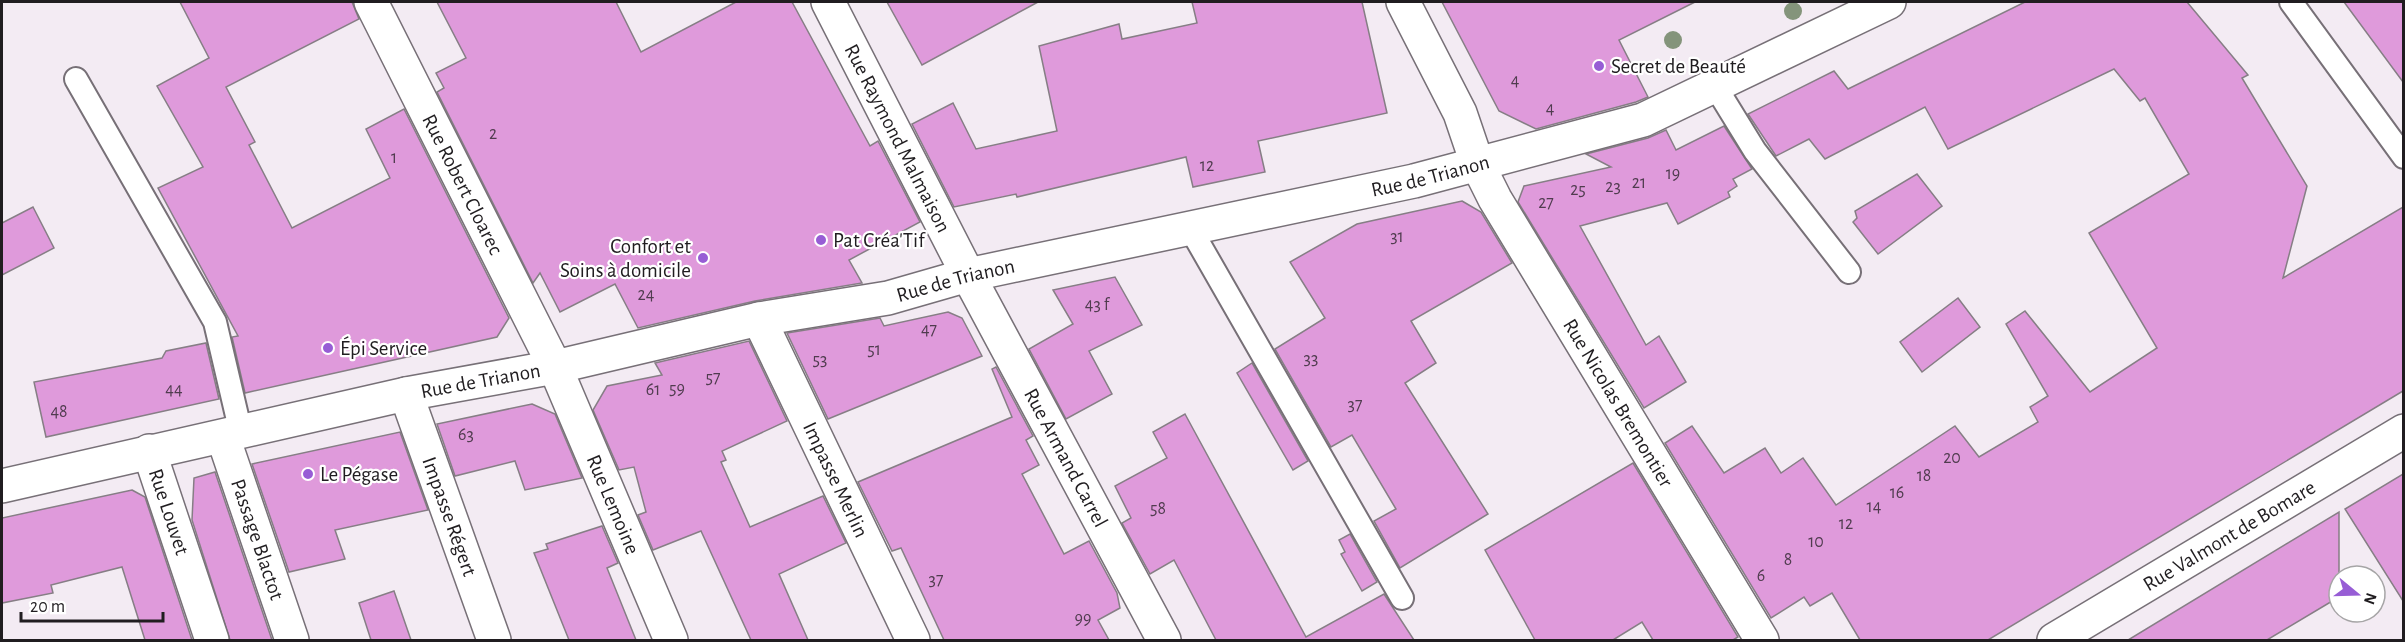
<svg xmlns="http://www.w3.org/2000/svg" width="2405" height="642" font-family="'Alegreya Sans',sans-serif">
	<rect width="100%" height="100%" fill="#f3ebf3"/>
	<g fill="#df9adb" stroke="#867e85" stroke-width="1.5">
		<path d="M180 2H352L359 19 226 87 255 142 249 145 292 228 390 178 366 129 404 109 509 318 497 337 245 393 232 337 238 336 158 188 203 167 157 86 209 58Z"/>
		<path d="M437 2H616L641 52 736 2H792L870 146 878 141 920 222 849 260 862 283 755 301 638 328 615 284 560 312 540 273 533 283 437 92 444 88 436 73 466 58Z"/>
		<path d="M887 2H1038L922 65Z"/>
		<path d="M1192 2H1362L1387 113 1258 141 1265 172 1193 187 1186 157 1017 197 1016 194 954 207 912 124 953 103 976 149 1057 131 1039 46 1119 24 1122 39 1197 23Z"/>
		<path d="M1442 2H1695L1619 40 1648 97 1636 102 1536 129 1499 111Z"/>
		<path d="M2025 2H2187L2248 75 2242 78 2307 186 2283 278 2403 207V391L1988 640H1860L1832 593 1810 606 1804 597 1771 618 1665 443 1692 426 1724 473 1765 448 1781 473 1803 458 1836 505 1955 426 1979 457 2038 422 2030 407 2048 396 2006 324 2025 311 2090 392 2157 348 2089 233 2189 174 2145 98 2140 101 2114 69 1948 149 1925 107 1825 159 1809 139 1776 156 1748 114 1834 71 1848 89Z"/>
		<path d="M2344 2H2403V82Z"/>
		<path d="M1724 126 1752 169 1733 179 1737 186 1728 192 1730 197 1678 224 1667 203 1580 226 1646 345 1659 336 1686 382 1644 408 1518 202 1524 186 1611 167 1586 154 1648 138 1666 130 1676 150Z"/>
		<path d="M1917 174 1942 206 1878 254 1853 222 1857 218 1855 211Z"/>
		<path d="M1462 201 1481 212 1512 263 1411 321 1436 363 1405 383 1488 514 1400 568 1374 521 1396 509 1352 435 1331 447 1275 349 1325 318 1290 262 1357 224Z"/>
		<path d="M33 207 54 248 2 275V223Z"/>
		<path d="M1115 277 1142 325 1089 351 1112 394 1066 419 1029 349 1073 324 1053 290Z"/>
		<path d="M1958 298 1980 327 1922 372 1900 342Z"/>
		<path d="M948 312 962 318 982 356 828 419 787 333 880 318 884 326Z"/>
		<path d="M749 341 787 421 722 451 726 460 721 462 750 527 823 496 846 543 779 574 808 640H751L701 531 653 550 638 515 646 512 634 467 619 470 593 410 607 386 662 375 655 363Z"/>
		<path d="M206 343 219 399 46 437 34 382 162 358 166 351Z"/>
		<path d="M1252 363 1308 461 1293 470 1237 373Z"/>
		<path d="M996 367 1033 436 1026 440 1039 465 1022 474 1064 554 1089 541 1117 593 1120 608 1098 620 1109 640H944L901 548 892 551 858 482 1012 417 992 369Z"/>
		<path d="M532 404 555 414 582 478 525 490 515 461 455 476 437 424Z"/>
		<path d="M1185 414 1306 637 1384 594 1414 640H1216L1174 560 1150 574 1122 523 1131 518 1115 486 1167 458 1153 432Z"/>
		<path d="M400 432 428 510 335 530 345 559 289 572 252 464Z"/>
		<path d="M1633 463 1738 637 1733 640H1653L1642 622 1613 640H1535L1485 550Z"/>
		<path d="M215 472 272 640H230L192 520 194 478Z"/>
		<path d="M2403 474V601L2345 509Z"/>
		<path d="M132 490 145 497 192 640H145L122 567 51 585 53 593 2 603V518Z"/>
		<path d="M2339 512V597L2267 640H2128Z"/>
		<path d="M602 526 618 563 607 568 636 640H569L534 553 548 549 546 544Z"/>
		<path d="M1350 534 1377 582 1362 591 1341 554 1345 552 1339 540Z"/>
		<path d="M394 591 411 640H371L359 603Z"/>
	</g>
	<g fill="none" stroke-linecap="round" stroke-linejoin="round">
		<defs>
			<g id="lane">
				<path d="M2291 2 2404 157"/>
				<path d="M76 79 215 322 241 433"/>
				<path d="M1715 86 1755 151 1849 272"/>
				<path d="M1190 228 1402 598"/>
			</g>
			<g id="street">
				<path id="s1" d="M371 2 555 367 671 640"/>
				<path id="s2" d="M828 2 968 275 1164 640"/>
				<path id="s3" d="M1403 2 1460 113 1477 163 1495 199 1762 640"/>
				<path id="s4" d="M759 319 913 640"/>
				<path id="s5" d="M406 394 494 640"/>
				<path id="s6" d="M223 437 292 640"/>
				<path id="s7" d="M149 451 212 640"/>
				<path id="s8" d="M2054 640 2404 431"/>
			</g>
			<g id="secondary">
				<path id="s9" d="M2 486 406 394 555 367 759 319 888 298 968 275 1414 181 1643 120 1889 2"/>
			</g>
		</defs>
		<use href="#lane" stroke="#777077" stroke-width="26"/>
		<use href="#street" stroke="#777077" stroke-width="36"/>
		<use href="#secondary" stroke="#777077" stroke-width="36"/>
		<use href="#lane" stroke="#fff" stroke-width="22"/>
		<use href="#street" stroke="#fff" stroke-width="33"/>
		<use href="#secondary" stroke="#fff" stroke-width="33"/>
	</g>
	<g fill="#84947b">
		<circle cx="1793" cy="11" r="9"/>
		<circle cx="1673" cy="40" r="9"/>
	</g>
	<g fill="#975dd5" stroke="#fff" stroke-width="2">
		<circle cx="1599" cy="66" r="6"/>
		<circle cx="821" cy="240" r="6"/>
		<circle cx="703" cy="258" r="6"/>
		<circle cx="328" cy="348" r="6"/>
		<circle cx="308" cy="474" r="6"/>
	</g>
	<g text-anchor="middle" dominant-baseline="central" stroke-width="4.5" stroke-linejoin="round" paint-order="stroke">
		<g font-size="18" fill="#503c4f">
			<text x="1515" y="81">4</text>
			<text x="1550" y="109">4</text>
			<text x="493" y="134">2</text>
			<text x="394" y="158">1</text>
			<text x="1207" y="166">12</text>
			<text x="1673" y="174">19</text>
			<text x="1639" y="183">21</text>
			<text x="1613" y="187">23</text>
			<text x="1578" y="190">25</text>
			<text x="1546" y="203">27</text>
			<text x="1397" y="237">31</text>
			<text x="646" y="295">24</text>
			<text x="1097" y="305">43 f</text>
			<text x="929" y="330">47</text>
			<text x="874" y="350">51</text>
			<text x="1311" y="359">33</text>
			<text x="820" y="360">53</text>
			<text x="713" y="378">57</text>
			<text x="677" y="389">59</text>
			<text x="174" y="390">44</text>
			<text x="653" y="390">61</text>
			<text x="1355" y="405">37</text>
			<text x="59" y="412">48</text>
			<text x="466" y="435">63</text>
			<text x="1952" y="458">20</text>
			<text x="1924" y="476">18</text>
			<text x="1897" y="493">16</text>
			<text x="1874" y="507">14</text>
			<text x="1158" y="509">58</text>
			<text x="1846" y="524">12</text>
			<text x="1816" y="542">10</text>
			<text x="1788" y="560">8</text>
			<text x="1761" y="576">6</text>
			<text x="936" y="580">37</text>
			<text x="1083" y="619">99</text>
		</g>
		<g font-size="21" fill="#201d20" stroke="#fff" text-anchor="start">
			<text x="1611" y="66">Secret de Beauté</text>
			<text x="833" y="240">Pat Créa'Tif</text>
			<text x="691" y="246" text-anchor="end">Confort et<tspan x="691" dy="24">Soins à domicile</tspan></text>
			<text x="340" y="348">Épi Service</text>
			<text x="320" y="474">Le Pégase</text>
		</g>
		<g font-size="21" fill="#201d20" stroke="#fff">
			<text stroke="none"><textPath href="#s2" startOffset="153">Rue Raymond Malmaison</textPath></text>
			<text stroke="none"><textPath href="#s9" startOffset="1462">Rue de Trianon</textPath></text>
			<text stroke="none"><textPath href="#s1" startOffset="204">Rue Robert Cloarec</textPath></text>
			<text stroke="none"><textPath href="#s9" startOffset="976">Rue de Trianon</textPath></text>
			<text stroke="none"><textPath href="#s9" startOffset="490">Rue de Trianon</textPath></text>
			<text stroke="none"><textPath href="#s3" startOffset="456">Rue Nicolas Bremontier</textPath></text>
			<text stroke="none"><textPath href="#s2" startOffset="514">Rue Armand Carrel</textPath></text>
			<text stroke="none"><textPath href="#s4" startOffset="178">Impasse Merlin</textPath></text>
			<text stroke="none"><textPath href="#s1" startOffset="558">Rue Lemoine</textPath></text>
			<text stroke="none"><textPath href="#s7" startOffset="64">Rue Louvet</textPath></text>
			<text stroke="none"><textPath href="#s5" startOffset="130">Impasse Régert</textPath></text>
			<text stroke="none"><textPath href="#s8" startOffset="204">Rue Valmont de Bomare</textPath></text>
			<text stroke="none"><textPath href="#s6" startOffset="108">Passage Blactot</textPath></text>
		</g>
	</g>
	<rect width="2405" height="642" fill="none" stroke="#201d20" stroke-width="6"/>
	<g transform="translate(2357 594) rotate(109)"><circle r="28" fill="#ffffff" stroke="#a6a5a6" stroke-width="1.5"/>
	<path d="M0-4.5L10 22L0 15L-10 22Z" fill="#975dd5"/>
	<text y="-9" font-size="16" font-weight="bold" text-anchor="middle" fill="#201d20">N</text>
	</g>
	<path d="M21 612v9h142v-9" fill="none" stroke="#201d20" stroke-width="3"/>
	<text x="30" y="612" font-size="18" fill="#201d20" stroke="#ffffff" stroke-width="4.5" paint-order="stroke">20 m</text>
</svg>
